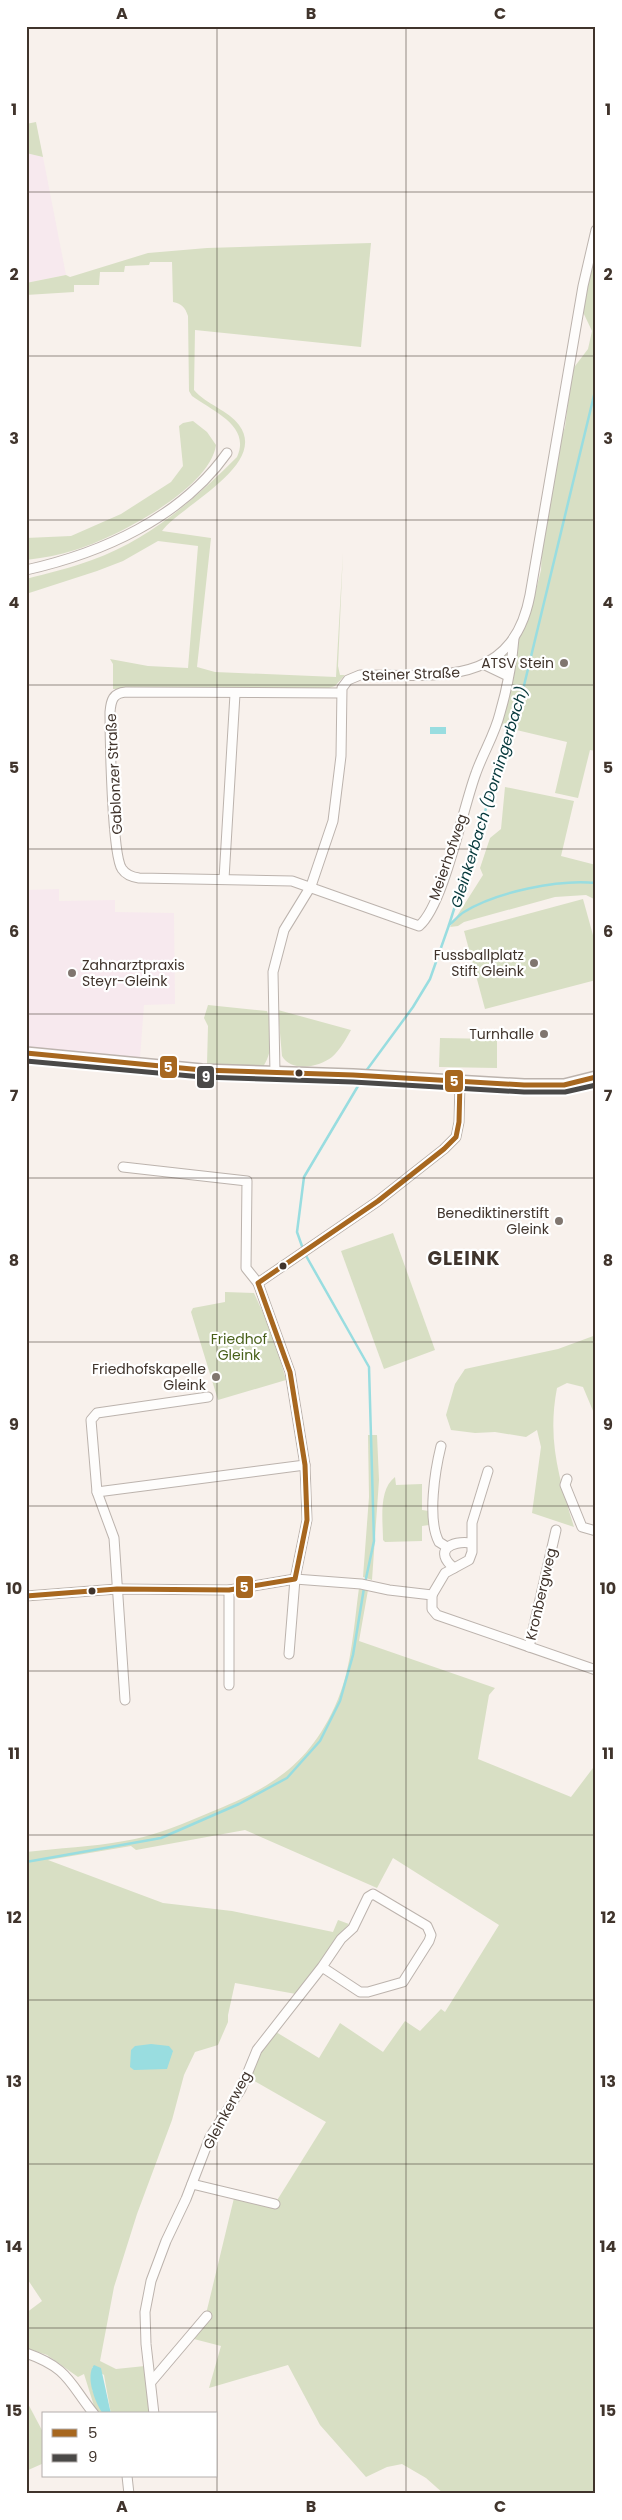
<svg xmlns="http://www.w3.org/2000/svg" width="622" height="2520" font-family="Poppins,sans-serif">
	<rect width="100%" height="100%" fill="#f8f1ec"/>
	<g fill="#f7e9ee">
		<path d="M26 153 43 157 66 275 26 283Z"/>
		<path d="M59 889V901L115 900V912L174 913 175 1004 144 1005 140 1058 26 1048V890Z"/>
	</g>
	<g fill="#d8dfc4">
		<path d="M36 122 43 157 26 153V124Z"/>
		<path d="M596 242V751L590 750 578 798 555 793 567 742 500 726 518 641 529 618 541 570 542 546 561 438 565 427 572 370 588 349 592 331 582 310Z"/>
		<path d="M371 243 361 347 195 330 194 390C207 405 228 410 239 425 269 465 180 506 162 531L211 538 197 667 215 672 336 677 343 552 338 666 340 675H345L335 686 326 689 223 690 113 689V664L110 659 148 666 188 668 198 546 158 541 123 561 97 571 26 594V579C48 573 71 568 92 560 150 539 194 500 237 457 251 426 214 412 192 396L189 391 188 316C185 307 182 304 173 302L172 262H150L149 265 125 266 124 272H100L99 285H74V292L26 295V283L66 275 70 277 148 253 207 248Z"/>
		<path d="M193 421 207 432 216 445C210 489 115 538 75 550 59 555 43 558 26 560V538L71 536 121 514 171 482 183 466 179 426 183 423Z"/>
		<path d="M510 649 505 667 495 664V661Z"/>
		<path d="M505 787 574 801 561 856 596 865V900L586 895 555 897 464 922 458 926 450 927 483 875 480 868 490 838 501 829Z"/>
		<path d="M583 899 596 946V980L485 1009 464 931Z"/>
		<path d="M208 1005 267 1011C274 1028 273 1052 263 1067L207 1064 208 1026 204 1018Z"/>
		<path d="M278 1010 351 1030C346 1039 340 1050 332 1057 319 1067 292 1073 282 1056Z"/>
		<path d="M440 1038 497 1039V1068L439 1067Z"/>
		<path d="M393 1233 435 1350 384 1369 341 1251Z"/>
		<path d="M225 1292 254 1293 273 1335 286 1380 218 1400 191 1312 193 1308 225 1302Z"/>
		<path d="M596 1335V1418L583 1387 567 1383 557 1388C547 1440 559 1478 574 1527L532 1513 541 1447 537 1430 526 1437 495 1432 475 1433 451 1430 446 1415 455 1384 465 1369 558 1349Z"/>
		<path d="M368 1435H377L379 1480 372 1580 363 1577 369 1497Z"/>
		<path d="M395 1477 396 1485 422 1484V1510L429 1511V1525L422 1526V1541L385 1542 383 1540C383 1521 378 1490 395 1477Z"/>
		<path d="M359 1588 368 1590 359 1641 495 1688 489 1695 478 1759 571 1797 596 1764V2494H444L426 2478 402 2464 387 2467 366 2477 320 2425 288 2365 209 2388 221 2346 190 2338 206 2314 234 2198 276 2202 326 2122 249 2078 258 2055 276 2032 319 2058 340 2023 383 2052 405 2021 420 2031 441 2009 445 2012 499 1925 393 1858 377 1888 245 1830 136 1850 131 1846 48 1860 163 1903 232 1911 333 1932 338 1920 349 1924 338 1936 324 1960 296 1994 235 1983 228 2015V2022L218 2045 195 2052 184 2075 172 2120 137 2214 114 2287 100 2361 116 2369 145 2366 150 2414H111L104 2375 92 2367V2389L103 2414H99L94 2406 84 2374 78 2377 47 2355 26 2348V2313L42 2301 26 2277V1852C59 1848 92 1847 124 1841 150 1837 175 1827 199 1817 266 1790 309 1769 338 1699 352 1665 354 1624 359 1588Z"/>
		<path d="M26 2400 44 2434V2463L26 2471Z"/>
	</g>
	<g fill="#99dde0">
		<rect x="430" y="727" width="16" height="7"/>
		<path d="M151 2044 169 2046 173 2051 167 2069 134 2070 130 2067 131 2050 135 2046Z"/>
		<path d="M94 2365 101 2368 111 2414H103C95 2403 85 2376 94 2365Z"/>
	</g>
	<g fill="none" stroke-linecap="round" stroke-linejoin="round">
		<g stroke="#99dde0" stroke-width="2.5">
			<path d="M449 925C454 921 459 915 464 912 496 892 559 879 596 883"/>
			<path d="M366 1071 413 1007 430 979 449 925 521 698 596 387"/>
			<path d="M303 1249 297 1232 304 1177 358 1086"/>
			<path d="M305 1254 369 1367 374 1541 365 1583"/>
			<path d="M26 1862 161 1838 239 1804 287 1778 320 1741 340 1701 353 1655 364 1588"/>
		</g>
		<defs>
			<g id="street">
				<path d="M26 570C102 553 181 518 227 453"/>
				<path d="M485 665 508 676"/>
				<path d="M341 693 126 692C113 693 111 700 110 712 110 736 112 856 122 869 126 875 132 877 139 878L292 881 419 926C444 905 463 807 476 773 483 753 495 734 500 713 507 689 512 663 514 638"/>
				<path d="M224 879 235 694"/>
				<path d="M275 1073 273 972 284 930 311 886 333 821 341 756 342 688 348 680 360 675C434 674 512 690 530 595L583 286 596 230"/>
				<path d="M123 1167 247 1181 246 1268 258 1283"/>
				<path d="M441 1446C435 1470 427 1520 439 1542L447 1547"/>
				<path d="M567 1479 565 1485 582 1527 596 1531"/>
				<path d="M97 1492 305 1465"/>
				<path d="M454 1568C433 1551 451 1540 471 1543"/>
				<path d="M432 1595 445 1573 469 1560 472 1552V1523L488 1471"/>
				<path d="M26 1596 117 1589 229 1590 295 1579 361 1584 389 1590 432 1595V1609L437 1615 596 1670"/>
				<path d="M529 1647 556 1530"/>
				<path d="M289 1654 295 1579 307 1520 305 1465 290 1372 258 1283 378 1201 444 1149 456 1137 459 1122 460 1082"/>
				<path d="M229 1685V1590"/>
				<path d="M125 1700 114 1538 97 1492 91 1420 97 1413 208 1397"/>
				<path d="M192 2184 275 2204"/>
				<path d="M26 2353C69 2368 69 2383 94 2414"/>
				<path d="M151 2382 207 2316"/>
				<path d="M154 2414 146 2344 145 2312 151 2281 166 2241 186 2199 210 2137 241 2089 257 2050 322 1967 341 1939 353 1928 368 1897 373 1894 427 1926 431 1935 429 1941 403 1982 368 1992H360L322 1967"/>
				<path d="M127 2476 129 2494"/>
			</g>
			<path id="secondary" d="M26 1053 202 1070 353 1075 524 1085H564L596 1077"/>
		</defs>
		<use href="#street" stroke="#bcb3ad" stroke-width="11"/>
		<use href="#secondary" stroke="#bcb3ad" stroke-width="14"/>
		<use href="#street" stroke="#fefdfc" stroke-width="9"/>
		<use href="#secondary" stroke="#fefdfc" stroke-width="11"/>
		<defs>
			<g id="bus-1">
				<path d="M26 1053 202 1070 353 1075 524 1085H564L596 1077"/>
				<path d="M26 1596 117 1589 229 1590 295 1579 307 1520 305 1465 290 1372 258 1283 378 1201 444 1149 456 1137 459 1122 460 1082"/>
			</g>
			<path id="bus-2" d="M26 1061 202 1077 353 1082 524 1092H565L596 1085"/>
		</defs>
		<use href="#bus-1" stroke="#fff" stroke-width="9"/>
		<use href="#bus-2" stroke="#fff" stroke-width="9"/>
		<use href="#bus-1" stroke="#a7671f" stroke-width="5"/>
		<use href="#bus-2" stroke="#4a4948" stroke-width="5"/>
	</g>
	<path fill="none" stroke="#40342c" stroke-width="1" stroke-opacity="0.55" d="M217 26V2494M406 26V2494M26 192H596M26 356H596M26 520H596M26 685H596M26 849H596M26 1014H596M26 1178H596M26 1342H596M26 1506H596M26 1671H596M26 1835H596M26 2000H596M26 2164H596M26 2328H596"/>
	<g fill="#80766f" stroke="#fff" stroke-width="2">
		<circle cx="564" cy="663" r="5"/>
		<circle cx="534" cy="963" r="5"/>
		<circle cx="72" cy="973" r="5"/>
		<circle cx="544" cy="1034" r="5"/>
		<circle cx="559" cy="1221" r="5"/>
		<circle cx="216" cy="1377" r="5"/>
	</g>
	<g fill="#40342c" stroke="#fff" stroke-width="2">
		<circle cx="299" cy="1073" r="4.5"/>
		<circle cx="283" cy="1266" r="4.5"/>
		<circle cx="92" cy="1591" r="4.5"/>
	</g>
	<g text-anchor="middle" dominant-baseline="central" stroke-width="4.5" stroke-linejoin="round" paint-order="stroke">
		<g font-size="14" fill="#40342c" stroke="#fff" text-anchor="end">
			<text x="554" y="663">ATSV Stein</text>
			<text x="524" y="955">Fussballplatz<tspan x="524" dy="16">Stift Gleink</tspan></text>
			<text x="82" y="965" text-anchor="start">Zahnarztpraxis<tspan x="82" dy="16">Steyr-Gleink</tspan></text>
			<text x="534" y="1034">Turnhalle</text>
			<text x="549" y="1213">Benediktinerstift<tspan x="549" dy="16">Gleink</tspan></text>
			<text x="206" y="1369">Friedhofskapelle<tspan x="206" dy="16">Gleink</tspan></text>
		</g>
		<g font-size="14" fill="#40342c" stroke="#fff">
			<text transform="translate(411 674) rotate(-2)">Steiner Straße</text>
			<text transform="translate(114 774) rotate(-93)">Gablonzer Straße</text>
			<text transform="translate(448 857) rotate(-71)">Meierhofweg</text>
			<text transform="translate(541 1594) rotate(-77)">Kronbergweg</text>
			<text transform="translate(227 2110) rotate(-62)">Gleinkerweg</text>
		</g>
		<g font-size="14" fill="#49611b" stroke="#fff">
			<text x="239" y="1339">Friedhof<tspan x="239" dy="16">Gleink</tspan></text>
		</g>
		<g font-size="15" font-style="italic" fill="#05383b" stroke="#fff">
			<text transform="translate(489 797) rotate(-73)">Gleinkerbach (Dorningerbach)</text>
		</g>
		<g font-size="19" font-weight="bold" letter-spacing="1" fill="#40342c" stroke="#fff">
			<text x="464" y="1258">GLEINK</text>
		</g>
	</g>
	<g stroke="#fff" stroke-width="2">
		<rect x="159" y="1055" width="19" height="24" rx="5" fill="#a7671f"/>
		<rect x="196" y="1065" width="19" height="24" rx="5" fill="#4a4948"/>
		<rect x="444" y="1069" width="20" height="24" rx="5" fill="#a7671f"/>
		<rect x="235" y="1575" width="19" height="24" rx="5" fill="#a7671f"/>
	</g>
	<g font-size="14" text-anchor="middle" font-weight="bold" fill="#fff">
		<text x="168" y="1072">5</text>
		<text x="206" y="1082">9</text>
		<text x="454" y="1086">5</text>
		<text x="244" y="1592">5</text>
	</g>
	<rect width="622" height="2520" fill="none" stroke="#ffffff" stroke-width="55"/>
	<rect x="42" y="2412" width="175" height="65" fill="#ffffff" stroke="#b3aeab"/>
	<rect x="52" y="2429" width="25" height="8" fill="#a7671f" stroke="#b3aeab"/>
	<text x="88" y="2438" font-size="15" fill="#40342c">5</text>
	<rect x="52" y="2454" width="25" height="8" fill="#4a4948" stroke="#b3aeab"/>
	<text x="88" y="2462" font-size="15" fill="#40342c">9</text>
	<rect x="28" y="28" width="566" height="2464" fill="none" stroke="#40342c" stroke-width="2"/>
	<g font-size="16" text-anchor="middle" font-weight="bold" fill="#40342c">
		<text x="122" y="19">A</text>
		<text x="311" y="19">B</text>
		<text x="500" y="19">C</text>
		<text x="14" y="115">1</text>
		<text x="608" y="115">1</text>
		<text x="14" y="280">2</text>
		<text x="608" y="280">2</text>
		<text x="14" y="444">3</text>
		<text x="608" y="444">3</text>
		<text x="14" y="608">4</text>
		<text x="608" y="608">4</text>
		<text x="14" y="773">5</text>
		<text x="608" y="773">5</text>
		<text x="14" y="937">6</text>
		<text x="608" y="937">6</text>
		<text x="14" y="1101">7</text>
		<text x="608" y="1101">7</text>
		<text x="14" y="1266">8</text>
		<text x="608" y="1266">8</text>
		<text x="14" y="1430">9</text>
		<text x="608" y="1430">9</text>
		<text x="14" y="1594">10</text>
		<text x="608" y="1594">10</text>
		<text x="14" y="1759">11</text>
		<text x="608" y="1759">11</text>
		<text x="14" y="1923">12</text>
		<text x="608" y="1923">12</text>
		<text x="14" y="2087">13</text>
		<text x="608" y="2087">13</text>
		<text x="14" y="2252">14</text>
		<text x="608" y="2252">14</text>
		<text x="14" y="2416">15</text>
		<text x="608" y="2416">15</text>
		<text x="122" y="2512">A</text>
		<text x="311" y="2512">B</text>
		<text x="500" y="2512">C</text>
	</g>
</svg>
